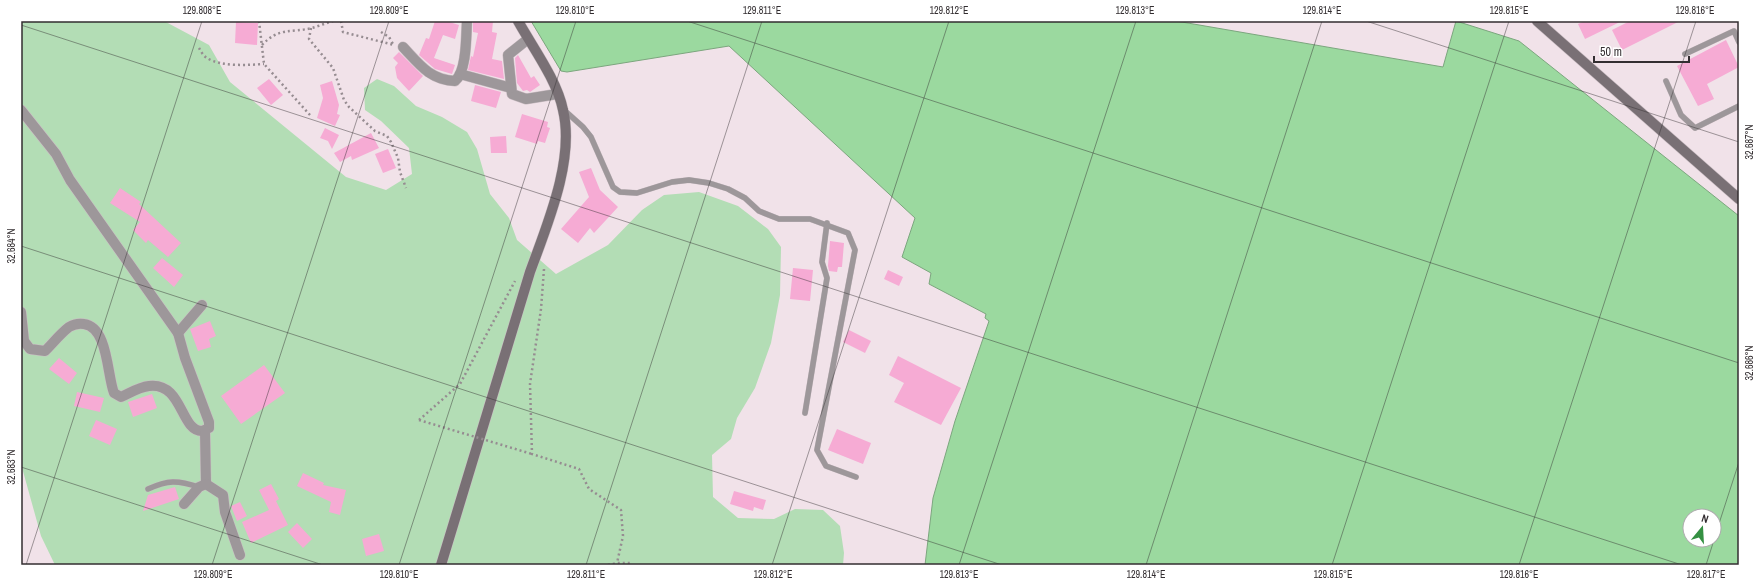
<svg xmlns="http://www.w3.org/2000/svg" width="1760" height="586" font-family="'Archivo Narrow',sans-serif">
	<rect width="100%" height="100%" fill="#f1e2e9"/>
	<path fill="#b3ddb5" d="M21 21H164L209 45 230 82 346 177 386 190 412 174 409 148 381 121 365 110 364 88 377 79 394 86 416 106 442 117 467 132 477 149 490 194 509 218 517 240 556 274 608 245 642 210 664 195 699 192 738 206 768 229 781 247 780 295 771 343 755 388 737 418 731 439 712 455 713 497 738 518 774 519 795 509 823 510 840 526 844 553 843 565H55L41 536 21 464Z"/>
	<path fill="#9bd99f" stroke="#7ca67e" fill-rule="evenodd" d="M531 21H1176L1443 67 1456 21 1519 41 1739 216V565H925L933 498 955 421 989 321 985 318 986 314 929 284 931 273 902 257 915 218 729 46 567 72 561 71ZM1690 516H1714V540H1690Z"/>
	<g fill="#f6abd4">
		<path d="M435 21H446L459 25 455 39 443 35 434 58 455 65 452 74 435 69 419 55 426 38 429 39Z"/>
		<path d="M473 21H493L492 32 497 33 492 59 502 61 504 79 468 70 471 56 473 57 478 33 473 32Z"/>
		<path d="M1585 21H1622L1585 39 1578 24Z"/>
		<path d="M1630 21H1680L1622 50 1612 30Z"/>
		<path d="M236 22 258 23 257 45 235 43Z"/>
		<path d="M1726 40 1739 67 1707 84 1714 99 1698 106 1677 66Z"/>
		<path d="M399 52 423 76 409 91 397 78 395 67 398 63 393 58Z"/>
		<path d="M518 55 531 78 534 76 540 85 530 92 527 90 523 91 517 83 515 58Z"/>
		<path d="M269 79 283 95 271 105 257 88Z"/>
		<path d="M332 81 339 105 337 114 340 115 335 126 317 118 323 98 320 85Z"/>
		<path d="M475 85 501 92 496 108 471 101Z"/>
		<path d="M522 114 548 122 547 127 550 128 545 143 538 141 537 144 515 137Z"/>
		<path d="M325 128 339 135 332 149 328 141 320 138Z"/>
		<path d="M371 133 379 148 352 160 351 156 340 162 334 153Z"/>
		<path d="M506 136 507 153H491L490 137Z"/>
		<path d="M388 149 396 168 383 173 375 154Z"/>
		<path d="M591 168 600 190 618 207 594 233 590 228 578 243 561 229 589 197 579 172Z"/>
		<path d="M120 188 141 202 139 204 181 243 168 257 148 240 146 243 133 230 140 222 110 203Z"/>
		<path d="M830 241 844 243 842 267H838L837 272 829 271 828 266Z"/>
		<path d="M162 258 183 275 174 287 153 268Z"/>
		<path d="M793 268 813 270 810 301 790 299Z"/>
		<path d="M888 270 903 277 899 286 884 279Z"/>
		<path d="M210 321 216 336 209 339 211 347 198 351 190 329Z"/>
		<path d="M849 330 871 341 865 353 843 342Z"/>
		<path d="M898 356 961 388 941 425 894 402 904 383 889 375Z"/>
		<path d="M59 358 77 373 69 384 49 369Z"/>
		<path d="M264 365 285 393 241 424 221 396Z"/>
		<path d="M77 392 104 398 100 412 74 406Z"/>
		<path d="M152 394 157 408 133 417 128 402Z"/>
		<path d="M96 420 117 429 110 445 89 436Z"/>
		<path d="M837 429 871 443 863 464 828 450Z"/>
		<path d="M303 473 324 483 323 485 346 490 340 515 329 512 331 502 297 486Z"/>
		<path d="M271 484 279 499 276 501 288 525 251 543 242 522 269 510 259 490Z"/>
		<path d="M175 487 179 499 143 511 148 495Z"/>
		<path d="M734 491 766 500 763 510 754 507 753 511 730 504Z"/>
		<path d="M240 502 247 516 237 521 231 506Z"/>
		<path d="M297 523 312 539 303 548 288 532Z"/>
		<path d="M379 534 384 551 366 556 362 539Z"/>
	</g>
	<g fill="none" stroke-linecap="round" stroke-linejoin="round">
		<defs>
			<g id="lane">
				<path d="M1685 54 1734 31 1739 42"/>
				<path d="M1666 81 1681 115 1695 128 1739 106"/>
				<path d="M564 110 583 127 591 137 613 187 620 192 637 193 672 182 689 180 709 183 728 189 745 198 759 211 779 219H810L848 233 855 250 817 450 826 466 856 477"/>
				<path d="M805 413 827 278 822 262 827 223"/>
				<path d="M148 489C168 480 177 480 199 487"/>
			</g>
			<g id="street">
				<path d="M528 39 508 55 512 94 526 99 557 94"/>
				<path d="M403 47C419 64 430 80 455 81 467 71 466 36 467 21"/>
				<path d="M460 74 511 88"/>
				<path d="M21 110 56 154 70 180 178 333 185 358 209 422V428L202 431C180 431 183 382 149 386 139 387 130 393 121 397L114 393C107 375 108 327 84 324 78 323 74 324 69 327 60 334 53 343 45 351L30 349 24 341 21 312"/>
				<path d="M178 333 202 305"/>
				<path d="M205 431 206 484"/>
				<path d="M206 484 223 495 225 512 240 555"/>
				<path d="M184 504 199 487 206 484"/>
			</g>
			<g id="secondary">
				<path d="M1537 21 1739 199"/>
				<path d="M441 565 530 272C547 225 575 160 563 110 557 80 533 48 518 21"/>
			</g>
		</defs>
		<use href="#lane" stroke="#cbbec4" stroke-width="6"/>
		<use href="#street" stroke="#cbbec4" stroke-width="11"/>
		<use href="#secondary" stroke="#cbbec4" stroke-width="11"/>
		<g stroke="#968c91" stroke-width="2.5" stroke-dasharray="2 3" stroke-linecap="butt">
			<path d="M259 21 264 64 310 115"/>
			<path d="M341 21 343 32 394 45"/>
			<path d="M311 28 309 39 333 68 344 100 349 107 375 131 387 136 391 142 398 158 400 172 406 188"/>
			<path d="M381 32 389 37 393 44"/>
			<path d="M262 45C279 27 291 33 312 28 319 26 326 23 333 21"/>
			<path d="M199 48C201 51 203 56 207 58 221 67 248 65 264 64"/>
			<path d="M544 269 541 309 530 384 532 454 579 469 589 489 621 510 623 536 617 563"/>
			<path d="M419 420 460 384 515 281"/>
			<path d="M608 565 617 563H631"/>
		</g>
		<use href="#lane" stroke="#9d979a" stroke-width="5.5"/>
		<use href="#street" stroke="#9d979a" stroke-width="10"/>
		<use href="#secondary" stroke="#797075" stroke-width="10"/>
		<path stroke="#968c91" stroke-width="2.5" stroke-dasharray="2 3" stroke-linecap="butt" d="M419 420 532 454"/>
	</g>
	<path fill="none" stroke="#332e31" stroke-width="1" stroke-opacity="0.45" d="M687 21 1739 363M1366 21 1739 142M21 25 1682 565M21 246 1002 565M21 467 323 565M1714 539 1739 462M26 565 202 21M212 565 389 21M399 565 576 21M586 565 762 21M772 565 949 21M959 565 1136 21M1146 565 1322 21M1332 565 1509 21M1519 565 1696 21M1706 565 1714 540"/>
	<rect width="1760" height="586" fill="none" stroke="#ffffff" stroke-width="44"/>
	<g transform="translate(1702 528) rotate(18)"><circle r="19" fill="#ffffff" stroke="#adabad"/>
	<path d="M0-3L7 15L0 10L-7 15Z" fill="#349042"/>
	<text y="-6" font-size="11" font-weight="bold" text-anchor="middle" fill="#332e31">N</text>
	</g>
	<path d="M1594 56v6h95v-6" fill="none" stroke="#332e31" stroke-width="2"/>
	<text x="1600" y="56" font-size="12" fill="#332e31" stroke="#ffffff" stroke-width="3" paint-order="stroke">50 m</text>
	<rect x="22" y="22" width="1716" height="542" fill="none" stroke="#332e31" stroke-width="1.5"/>
	<g font-size="10" text-anchor="middle" fill="#332e31">
		<text x="202" y="14">129.808°E</text>
		<text x="389" y="14">129.809°E</text>
		<text x="575" y="14">129.810°E</text>
		<text x="762" y="14">129.811°E</text>
		<text x="949" y="14">129.812°E</text>
		<text x="1135" y="14">129.813°E</text>
		<text x="1322" y="14">129.814°E</text>
		<text x="1509" y="14">129.815°E</text>
		<text x="1695" y="14">129.816°E</text>
		<text transform="translate(1749 142) rotate(-90)" y="4">32.687°N</text>
		<text transform="translate(11 246) rotate(-90)" y="4">32.684°N</text>
		<text transform="translate(1749 363) rotate(-90)" y="4">32.686°N</text>
		<text transform="translate(11 467) rotate(-90)" y="4">32.683°N</text>
		<text x="213" y="578">129.809°E</text>
		<text x="399" y="578">129.810°E</text>
		<text x="586" y="578">129.811°E</text>
		<text x="773" y="578">129.812°E</text>
		<text x="959" y="578">129.813°E</text>
		<text x="1146" y="578">129.814°E</text>
		<text x="1333" y="578">129.815°E</text>
		<text x="1519" y="578">129.816°E</text>
		<text x="1706" y="578">129.817°E</text>
	</g>
</svg>
